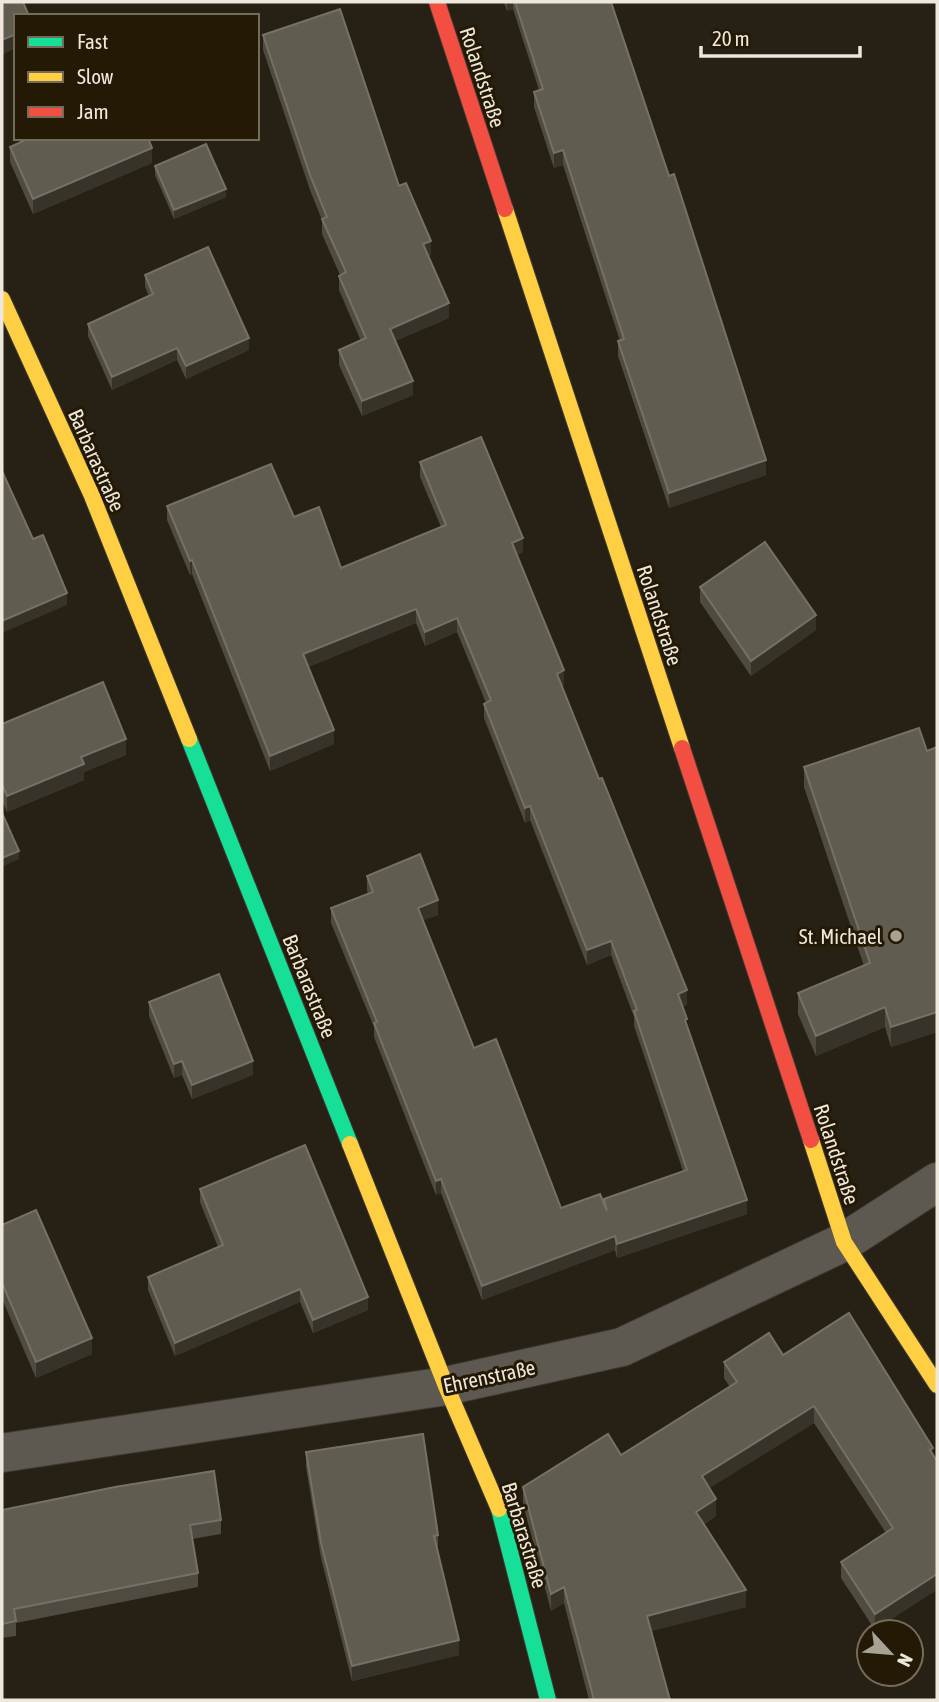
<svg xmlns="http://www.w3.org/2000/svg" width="939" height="1702" font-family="'Asap Condensed',sans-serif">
	<rect width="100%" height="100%" fill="#262015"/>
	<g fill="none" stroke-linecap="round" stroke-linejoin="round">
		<defs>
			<path id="street" d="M2 1453 446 1386 622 1347 844 1242 937 1182"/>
			<g id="fast">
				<path d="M189 739 350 1144"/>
				<path d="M499 1509 548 1700"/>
			</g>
			<g id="slow">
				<path d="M505 209 682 748"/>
				<path d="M2 299 92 496 189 739"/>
				<path d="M811 1140 844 1242 937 1385"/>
				<path d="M350 1144 446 1386 499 1509"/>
			</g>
			<g id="jam">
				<path d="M437 2 505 209"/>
				<path d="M682 748 811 1140"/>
			</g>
		</defs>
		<use href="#street" stroke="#3f3a32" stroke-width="40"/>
		<use href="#fast" stroke="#3f3a32" stroke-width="18"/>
		<use href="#slow" stroke="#3f3a32" stroke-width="18"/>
		<use href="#jam" stroke="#3f3a32" stroke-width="18"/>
		<use href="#street" stroke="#5e5950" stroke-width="38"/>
		<use href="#fast" stroke="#16e098" stroke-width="16"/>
		<use href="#slow" stroke="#ffcf43" stroke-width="16"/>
		<use href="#jam" stroke="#f24e42" stroke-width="16"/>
	</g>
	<g fill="#4f4b40">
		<path d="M504 2H611L766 475 669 508 618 356V341H620L563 165 554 168 534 107V92L539 90 513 9 507 11Z"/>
		<path d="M263 35 399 186 431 255 428 257 449 318 395 341 413 395 362 416 339 365V350L361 341 339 290V276L340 275 322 234V220L310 190 263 50Z"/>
		<path d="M10 147 152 163 33 214 10 162Z"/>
		<path d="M155 166 226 197 174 219 155 175Z"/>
		<path d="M145 275 249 350 186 379 177 360 112 390 88 336V324L149 296 145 287Z"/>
		<path d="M420 462 523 552 517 555 564 685 562 686 687 1005 682 1006 687 1026 747 1214 617 1258 615 1250 482 1300 441 1193 436 1195 374 1037V1027L331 923V908L368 894 367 890V876L438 915 423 920 474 1048 561 1208 604 1202V1199L683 1171 634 1026V1017L611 955 587 965 530 820 525 823 484 718V704L486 703 457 632 425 646 416 623 308 667 334 744 270 771 192 574 190 575 167 520V506L294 517 341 568 441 527 420 477Z"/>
		<path d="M700 587 816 630 751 676 700 602Z"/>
		<path d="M2 724 126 755 84 772V780L7 812 2 800Z"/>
		<path d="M937 747V1032L891 1047 885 1027 816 1056 798 1014V993L864 966 804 787V767L927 751Z"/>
		<path d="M149 1002 253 1075 192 1099 182 1075 174 1078 149 1016Z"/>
		<path d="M200 1189 368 1310 313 1333 300 1302 175 1356 148 1290V1277L218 1247 200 1202Z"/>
		<path d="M2 1225 92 1354 36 1378 2 1299Z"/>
		<path d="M783 1355 933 1448 875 1630 841 1578V1562L886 1533 814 1423 709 1488 716 1516 704 1524 746 1607 651 1631 670 1700H589L564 1603 551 1611 523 1504V1487L621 1455 730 1387 724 1378V1362Z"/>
		<path d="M306 1452 438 1535V1550L459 1655 352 1681 321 1558 306 1467Z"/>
		<path d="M2 1510 221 1520V1534L192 1539 198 1573V1587L16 1623V1636L2 1638Z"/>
	</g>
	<g fill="#373328">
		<path d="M507 2H513V9L507 11Z"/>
		<path d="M16 34V48L2 55V40Z"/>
		<path d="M152 148V163L33 214V199Z"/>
		<path d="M563 150V165L554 168V153Z"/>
		<path d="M226 189V197L174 219V210Z"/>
		<path d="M431 241V255L423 259V244Z"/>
		<path d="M449 303V318L390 343V329Z"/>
		<path d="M249 338V350L186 379V366Z"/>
		<path d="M177 348V360L112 390V377Z"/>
		<path d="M413 381V395L362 416V401Z"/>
		<path d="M766 460V475L669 508V493Z"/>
		<path d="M523 538V552L512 557V543Z"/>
		<path d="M192 560V574L190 575V561Z"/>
		<path d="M67 593V605L2 633V621Z"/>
		<path d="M416 609V623L303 669V654Z"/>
		<path d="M816 615V630L751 676V661Z"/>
		<path d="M457 618V632L425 646V632Z"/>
		<path d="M564 670V685L557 688V674Z"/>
		<path d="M334 730V744L270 771V756Z"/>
		<path d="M126 739V755L84 772V780L7 812V796L81 757Z"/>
		<path d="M530 806V820L525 823V808Z"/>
		<path d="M19 851V859L2 867V858Z"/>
		<path d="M438 900V915L418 922V908Z"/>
		<path d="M611 941V955L587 965V950Z"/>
		<path d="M687 990V1005L678 1008V994Z"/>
		<path d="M885 1007V1027L816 1056V1036Z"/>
		<path d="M937 1012V1032L891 1047V1027Z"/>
		<path d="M182 1061V1075L174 1078V1064Z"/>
		<path d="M253 1061V1075L192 1099V1085Z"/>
		<path d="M441 1179V1193L436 1195V1181Z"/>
		<path d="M747 1200V1214L617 1258V1244Z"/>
		<path d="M615 1236V1250L482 1300V1286Z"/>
		<path d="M300 1289V1302L175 1356V1343Z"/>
		<path d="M368 1297V1310L313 1333V1320Z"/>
		<path d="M92 1338V1354L36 1378V1362Z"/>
		<path d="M814 1406V1423L702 1493V1476Z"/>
		<path d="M716 1499V1516L696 1528V1512Z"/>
		<path d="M937 1574V1590L875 1630V1614Z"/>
		<path d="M564 1587V1603L551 1611V1594Z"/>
		<path d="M746 1590V1607L647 1632V1616Z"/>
		<path d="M459 1640V1655L352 1681V1666Z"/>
	</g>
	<g fill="#605c50" stroke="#767166" stroke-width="2">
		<path d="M2 2H23L29 16H16V34L2 40Z"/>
		<path d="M515 2H611L669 176 674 174 766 460 669 493 618 341 624 339 563 150 554 153 534 92 543 89Z"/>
		<path d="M340 9 399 186 406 183 431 241 423 244 449 303 390 329 413 381 362 401 339 350 366 338 339 276 346 272 322 219 327 217 310 175 263 35Z"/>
		<path d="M30 138H148L152 148 33 199 10 147Z"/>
		<path d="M206 144 226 189 174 210 155 166Z"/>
		<path d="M208 247 249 338 186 366 177 348 112 377 88 324 153 294 145 275Z"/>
		<path d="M481 437 523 538 512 543 564 670 557 674 599 779 602 778 687 990 678 994 687 1019 685 1020 747 1200 617 1244 615 1236 482 1286 441 1179 436 1181 374 1023 377 1022 331 908 373 892 367 876 420 854 438 900 418 908 474 1048 496 1039 561 1208 600 1194 607 1211 604 1199 687 1170 634 1011 637 1010 611 941 587 950 530 806 525 808 484 704 491 700 457 618 425 632 416 609 303 654 334 730 270 756 192 560 190 561 167 506 271 464 294 517 319 507 341 568 446 525 420 462Z"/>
		<path d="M2 471 33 539 43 535 67 593 2 621Z"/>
		<path d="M765 542 816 615 751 661 700 587Z"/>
		<path d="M103 682 126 739 81 757 84 764 7 796 2 784V724Z"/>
		<path d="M919 728 927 751 937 747V1012L891 1027 885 1007 816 1036 798 993 870 963 804 767Z"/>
		<path d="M2 813 19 851 2 858Z"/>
		<path d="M219 974 253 1061 192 1085 182 1061 174 1064 149 1002Z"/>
		<path d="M305 1145 368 1297 313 1320 300 1289 175 1343 148 1277 223 1245 200 1189Z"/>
		<path d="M36 1210 92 1338 36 1362 2 1283V1225Z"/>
		<path d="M849 1313 933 1448 930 1450 937 1461V1574L875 1614 841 1562 893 1528 814 1406 702 1476 716 1499 696 1512 746 1590 647 1616 670 1700H594L564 1587 551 1594 523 1487 608 1434 621 1455 737 1382 724 1362 769 1333 783 1355Z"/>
		<path d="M423 1434 438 1535 434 1536 459 1640 352 1666 321 1543 306 1452Z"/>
		<path d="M214 1471 221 1520 190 1525 198 1573 14 1609 16 1621 2 1624V1510L115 1487Z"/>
	</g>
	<circle fill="#a8a196" stroke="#241905" stroke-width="2.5" cx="896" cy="936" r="7"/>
	<g text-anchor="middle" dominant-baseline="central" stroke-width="6" stroke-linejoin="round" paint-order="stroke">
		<g font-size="21" fill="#eee7db" stroke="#241905">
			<text transform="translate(483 77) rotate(72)">Rolandstraße</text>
			<text transform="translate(97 460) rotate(66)">Barbarastraße</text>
			<text transform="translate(660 615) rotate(72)">Rolandstraße</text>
			<text transform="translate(310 986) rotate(68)">Barbarastraße</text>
			<text transform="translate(837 1154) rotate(72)">Rolandstraße</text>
			<text transform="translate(489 1376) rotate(-12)">Ehrenstraße</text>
			<text transform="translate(525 1535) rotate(73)">Barbarastraße</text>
		</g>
		<g font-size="21" fill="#eee7db" stroke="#241905" text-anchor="end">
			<text x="882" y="936">St. Michael</text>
		</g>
	</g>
	<rect width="939" height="1702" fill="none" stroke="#eee7db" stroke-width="7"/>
	<rect x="14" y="14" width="245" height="126" fill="#241905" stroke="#756b5b" stroke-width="2"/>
	<rect x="28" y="37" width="35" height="10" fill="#16e098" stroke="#756b5b" stroke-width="2"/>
	<text x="77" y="49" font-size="21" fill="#eee7db">Fast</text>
	<rect x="28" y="72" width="35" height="10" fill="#ffcf43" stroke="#756b5b" stroke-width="2"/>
	<text x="77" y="84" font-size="21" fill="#eee7db">Slow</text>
	<rect x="28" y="107" width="35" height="10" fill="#f24e42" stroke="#756b5b" stroke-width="2"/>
	<text x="77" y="119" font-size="21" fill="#eee7db">Jam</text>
	<g transform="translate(890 1653) rotate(116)"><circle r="33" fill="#241905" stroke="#756b5b" stroke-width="2"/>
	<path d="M0-5L12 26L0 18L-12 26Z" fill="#a8a196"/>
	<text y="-10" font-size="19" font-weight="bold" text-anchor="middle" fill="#eee7db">N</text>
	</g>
	<path d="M701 46v10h159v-10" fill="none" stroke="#eee7db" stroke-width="3.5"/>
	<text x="712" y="46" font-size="21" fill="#eee7db" stroke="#241905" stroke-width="5" paint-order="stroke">20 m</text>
</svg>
